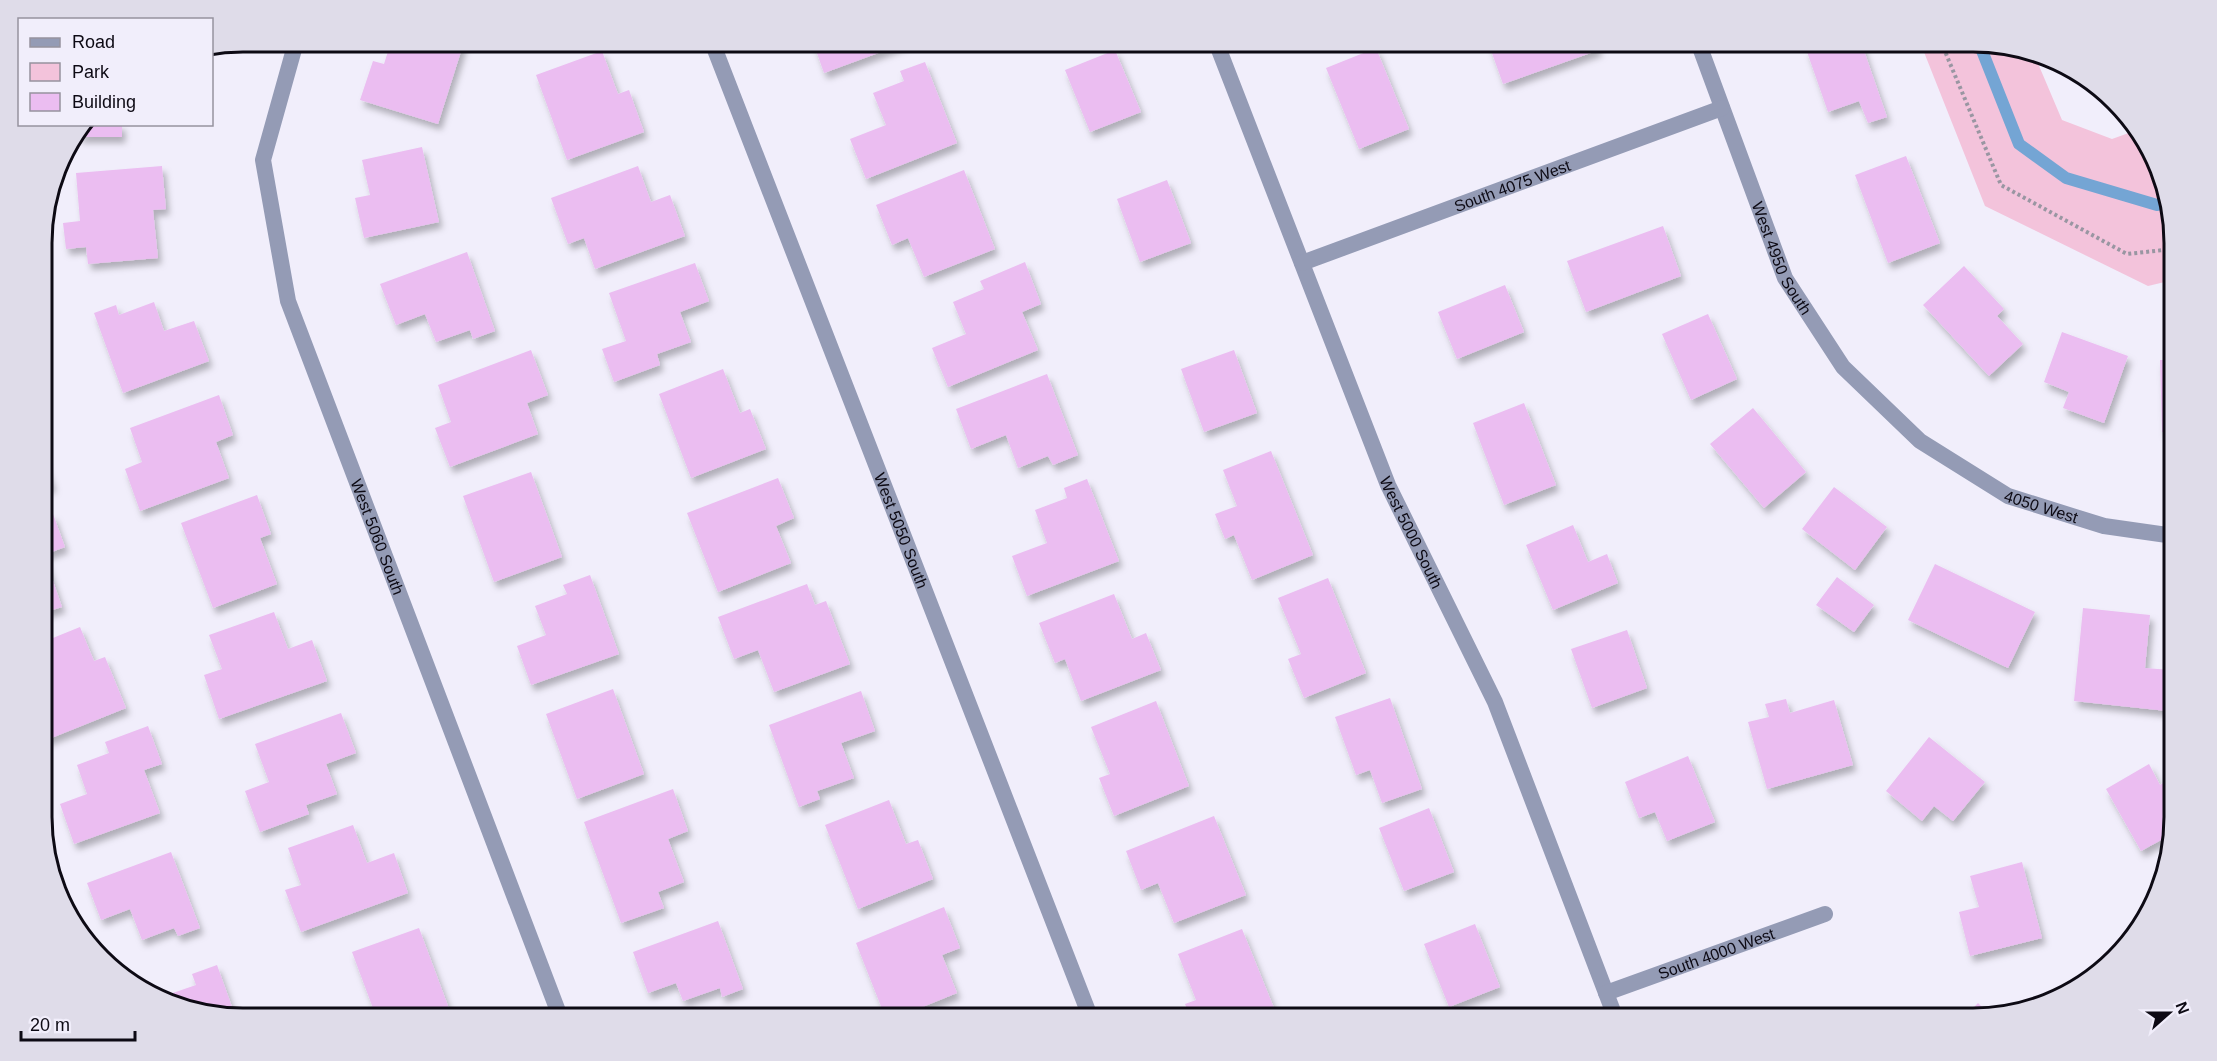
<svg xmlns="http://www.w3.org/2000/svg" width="2217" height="1061" font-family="Arial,sans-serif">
	<defs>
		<filter id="shadow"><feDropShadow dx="3.5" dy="6" stdDeviation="3" flood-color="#0004"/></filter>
	</defs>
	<rect width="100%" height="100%" fill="#f1eefb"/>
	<path fill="#f3c3db" d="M1920 42H1973L2034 54 2062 120 2112 139 2137 130 2173 218V280L2148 286 1985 206Z"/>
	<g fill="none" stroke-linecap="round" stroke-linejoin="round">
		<path stroke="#74a5d4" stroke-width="12" d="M1979 43 2019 144 2066 178 2157 205 2167 202"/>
	</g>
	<g fill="#ebbdf1" filter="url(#shadow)">
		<path d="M391 42H464L438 124 360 100 373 61 384 64Z"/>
		<path d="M813 42H908L824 73Z"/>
		<path d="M1488 42H1596L1599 50 1503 84Z"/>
		<path d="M1826 42H1861L1887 117 1868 123 1859 101 1828 112 1806 49Z"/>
		<path d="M1376 48 1409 129 1359 149 1326 68Z"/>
		<path d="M1115 50 1141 112 1090 132 1065 70Z"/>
		<path d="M602 51 618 94 629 90 644 132 567 160 536 75Z"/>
		<path d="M925 62 957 143 866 179 850 139 886 125 873 93 904 81 900 71Z"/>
		<path d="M86 124H122V137H78V134Z"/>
		<path d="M422 147 439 222 364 238 355 198 370 195 362 160Z"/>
		<path d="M1906 156 1940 243 1888 263 1855 175Z"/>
		<path d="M162 166 166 209 153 210 158 258 88 264 86 247 66 249 63 223 80 221 76 173Z"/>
		<path d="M638 166 651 202 670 195 685 236 595 269 584 238 568 244 551 198Z"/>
		<path d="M964 170 995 249 924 277 908 238 892 245 876 205Z"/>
		<path d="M1167 180 1191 243 1140 262 1117 199Z"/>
		<path d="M1663 226 1681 276 1586 312 1567 261Z"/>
		<path d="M467 252 495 331 473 339 470 330 436 342 425 314 396 325 380 284Z"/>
		<path d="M1025 262 1041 304 1022 312 1038 350 948 387 932 348 966 334 953 302 984 289 980 281Z"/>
		<path d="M695 263 709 301 680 312 691 342 657 354 660 365 614 382 602 349 626 341 609 293Z"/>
		<path d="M1964 266 2004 309 1997 316 2023 344 1989 376 1923 305Z"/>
		<path d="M1505 285 1524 332 1457 359 1438 312Z"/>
		<path d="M154 302 164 331 194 321 209 361 123 393 94 313 116 305 119 315Z"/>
		<path d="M1708 314 1737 379 1691 400 1662 334Z"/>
		<path d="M2062 332 2128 356 2104 423 2063 408 2069 392 2044 382Z"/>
		<path d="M531 350 548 395 527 403 538 434 450 467 435 428 451 422 438 385Z"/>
		<path d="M1234 350 1257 413 1204 432 1181 369Z"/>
		<path d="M2160 360H2174V432H2162Z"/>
		<path d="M723 369 740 413 750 409 766 449 691 478 659 394Z"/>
		<path d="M1047 374 1078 455 1053 465 1048 456 1018 468 1006 435 971 449 956 409Z"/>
		<path d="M219 395 233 435 216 442 229 478 140 511 125 469 142 462 130 428Z"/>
		<path d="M1524 403 1556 485 1504 505 1473 423Z"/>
		<path d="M1753 408 1806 472 1764 508 1710 444Z"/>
		<path d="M1271 451 1313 555 1252 580 1234 535 1225 539 1215 514 1237 506 1223 470Z"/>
		<path d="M43 459 53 486 43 489Z"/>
		<path d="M531 472 562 557 494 582 463 496Z"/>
		<path d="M778 478 794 518 776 526 791 563 718 592 687 513Z"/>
		<path d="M1087 479 1119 561 1027 596 1012 556 1047 543 1035 510 1067 498 1064 488Z"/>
		<path d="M1834 487 1887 527 1855 570 1802 529Z"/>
		<path d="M257 495 271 534 260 538 277 584 213 608 181 523Z"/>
		<path d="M53 514 65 547 44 555 62 607 43 613V518Z"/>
		<path d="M1573 525 1588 562 1607 554 1618 583 1553 610 1526 545Z"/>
		<path d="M1935 564 2035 612 2008 668 1908 620Z"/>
		<path d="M590 575 619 654 531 685 517 646 546 635 535 606 567 594 563 585Z"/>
		<path d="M1837 577 1874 605 1854 632 1816 605Z"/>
		<path d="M1328 578 1366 673 1304 698 1288 659 1301 654 1278 598Z"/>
		<path d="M807 584 815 605 826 601 850 664 774 692 758 650 734 659 718 617Z"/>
		<path d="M1114 594 1132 639 1146 633 1161 670 1081 701 1065 659 1055 663 1039 623Z"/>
		<path d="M2083 608 2150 615 2145 668 2171 670 2167 711 2074 701Z"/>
		<path d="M274 612 288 649 312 640 327 681 219 719 204 675 222 669 209 635Z"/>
		<path d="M80 627 94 661 105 657 126 708 44 741 43 642Z"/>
		<path d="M1627 630 1647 688 1592 708 1571 649Z"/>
		<path d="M613 689 644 774 577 799 546 714Z"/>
		<path d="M861 691 875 731 841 743 854 778 817 791 820 799 799 807 769 725Z"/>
		<path d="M1390 698 1422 789 1382 803 1370 770 1356 775 1335 717Z"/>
		<path d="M1786 699 1790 713 1834 700 1853 765 1767 789 1748 722 1769 717 1765 704Z"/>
		<path d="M1156 701 1189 786 1114 816 1099 778 1110 774 1091 727Z"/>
		<path d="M341 713 356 753 326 764 337 794 306 805 309 814 260 832 245 791 269 782 255 744Z"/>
		<path d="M148 726 162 764 144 770 160 813 74 844 60 804 87 794 77 765 109 753 105 742Z"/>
		<path d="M1929 737 1985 782 1953 821 1934 806 1922 821 1886 791Z"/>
		<path d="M1688 756 1715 822 1667 841 1655 812 1639 818 1625 782Z"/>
		<path d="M2149 764 2160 785 2175 776V818L2172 834 2141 851 2106 789Z"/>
		<path d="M673 789 688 831 668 839 684 882 658 892 664 908 621 923 584 822Z"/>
		<path d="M889 800 906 844 918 840 933 879 858 909 825 825Z"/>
		<path d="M1429 808 1454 872 1404 891 1379 828Z"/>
		<path d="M1214 816 1246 895 1174 923 1158 883 1141 890 1126 851Z"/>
		<path d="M353 825 367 863 394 853 408 893 301 932 285 890 301 885 288 848Z"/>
		<path d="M171 852 200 928 178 936 174 928 142 940 130 909 101 920 87 883Z"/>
		<path d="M2022 862 2042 938 1970 956 1959 912 1979 907 1970 876Z"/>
		<path d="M944 907 960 948 942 955 957 993 893 1019H886L856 943Z"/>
		<path d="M718 921 743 989 722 997 720 988 683 1001 676 983 648 993 633 952Z"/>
		<path d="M1475 924 1500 987 1449 1007 1424 944Z"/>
		<path d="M419 928 451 1014 437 1019H377L352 952Z"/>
		<path d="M1242 929 1276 1013 1260 1019H1191L1185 1004 1196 1000 1178 954Z"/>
		<path d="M217 965 236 1018 167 1004 164 996 196 985 192 974Z"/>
		<path d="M1978 1003 1992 1017 1986 1019H1963Z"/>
	</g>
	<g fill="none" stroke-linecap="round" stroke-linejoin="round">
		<path stroke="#9996a2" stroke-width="4" stroke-dasharray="3 3" stroke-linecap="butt" d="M1941 42 2001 185 2127 254 2173 249"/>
		<g stroke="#949bb5" stroke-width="16">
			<path id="s1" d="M296 42 263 160 288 301 561 1019"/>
			<path id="s2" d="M712 42 1091 1019"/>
			<path id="s3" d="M1216 42 1388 485 1495 702 1616 1019"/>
			<path id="s4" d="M1698 42 1785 278 1843 367 1920 441 2008 496 2104 526 2174 536"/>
			<path id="s5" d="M1302 263 1722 108"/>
			<path id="s6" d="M1606 993 1825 914"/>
		</g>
	</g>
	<g text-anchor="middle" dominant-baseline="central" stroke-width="5" stroke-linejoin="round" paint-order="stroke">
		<g font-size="16" fill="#0d0a14" stroke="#f1eefb">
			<text stroke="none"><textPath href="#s5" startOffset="224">South 4075 West</textPath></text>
			<text stroke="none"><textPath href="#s4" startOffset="232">West 4950 South</textPath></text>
			<text stroke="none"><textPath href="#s4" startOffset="603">4050 West</textPath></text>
			<text stroke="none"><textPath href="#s2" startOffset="524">West 5050 South</textPath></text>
			<text stroke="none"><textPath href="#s3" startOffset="528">West 5000 South</textPath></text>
			<text stroke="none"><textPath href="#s1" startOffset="518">West 5060 South</textPath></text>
			<text stroke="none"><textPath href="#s6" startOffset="117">South 4000 West</textPath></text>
		</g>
	</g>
	<path d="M0 0H2217V1061H0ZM243 52H1973A191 191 0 0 1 2164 243V817A191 191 0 0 1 1973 1008H243A191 191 0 0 1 52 817V243A191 191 0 0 1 243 52Z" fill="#dfdce9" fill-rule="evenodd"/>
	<path fill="none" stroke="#0d0a14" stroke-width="3" d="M243 52H1973A191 191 0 0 1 2164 243V817A191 191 0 0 1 1973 1008H243A191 191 0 0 1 52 817V243A191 191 0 0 1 243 52Z"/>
	<rect x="18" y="18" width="195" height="108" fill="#f1eefb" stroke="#96939f" stroke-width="1.5"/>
	<rect x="30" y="38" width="30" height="9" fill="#949bb5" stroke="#96939f" stroke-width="1.5"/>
	<text x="72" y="48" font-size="18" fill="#0d0a14">Road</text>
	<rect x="30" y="63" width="30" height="18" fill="#f3c3db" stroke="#96939f" stroke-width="1.5"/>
	<text x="72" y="78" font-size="18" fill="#0d0a14">Park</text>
	<rect x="30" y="93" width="30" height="18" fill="#ebbdf1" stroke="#96939f" stroke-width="1.5"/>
	<text x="72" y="108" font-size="18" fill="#0d0a14">Building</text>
	<g transform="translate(2169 1013) rotate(69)" stroke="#f1eefb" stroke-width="4.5" paint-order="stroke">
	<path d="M0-4.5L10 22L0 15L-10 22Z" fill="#0d0a14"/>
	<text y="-9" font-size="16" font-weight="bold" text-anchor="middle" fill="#0d0a14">N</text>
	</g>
	<path d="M21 1031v9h114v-9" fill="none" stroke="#0d0a14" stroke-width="3"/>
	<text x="30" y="1031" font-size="18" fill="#0d0a14" stroke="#f1eefb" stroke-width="4.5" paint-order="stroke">20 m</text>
</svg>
